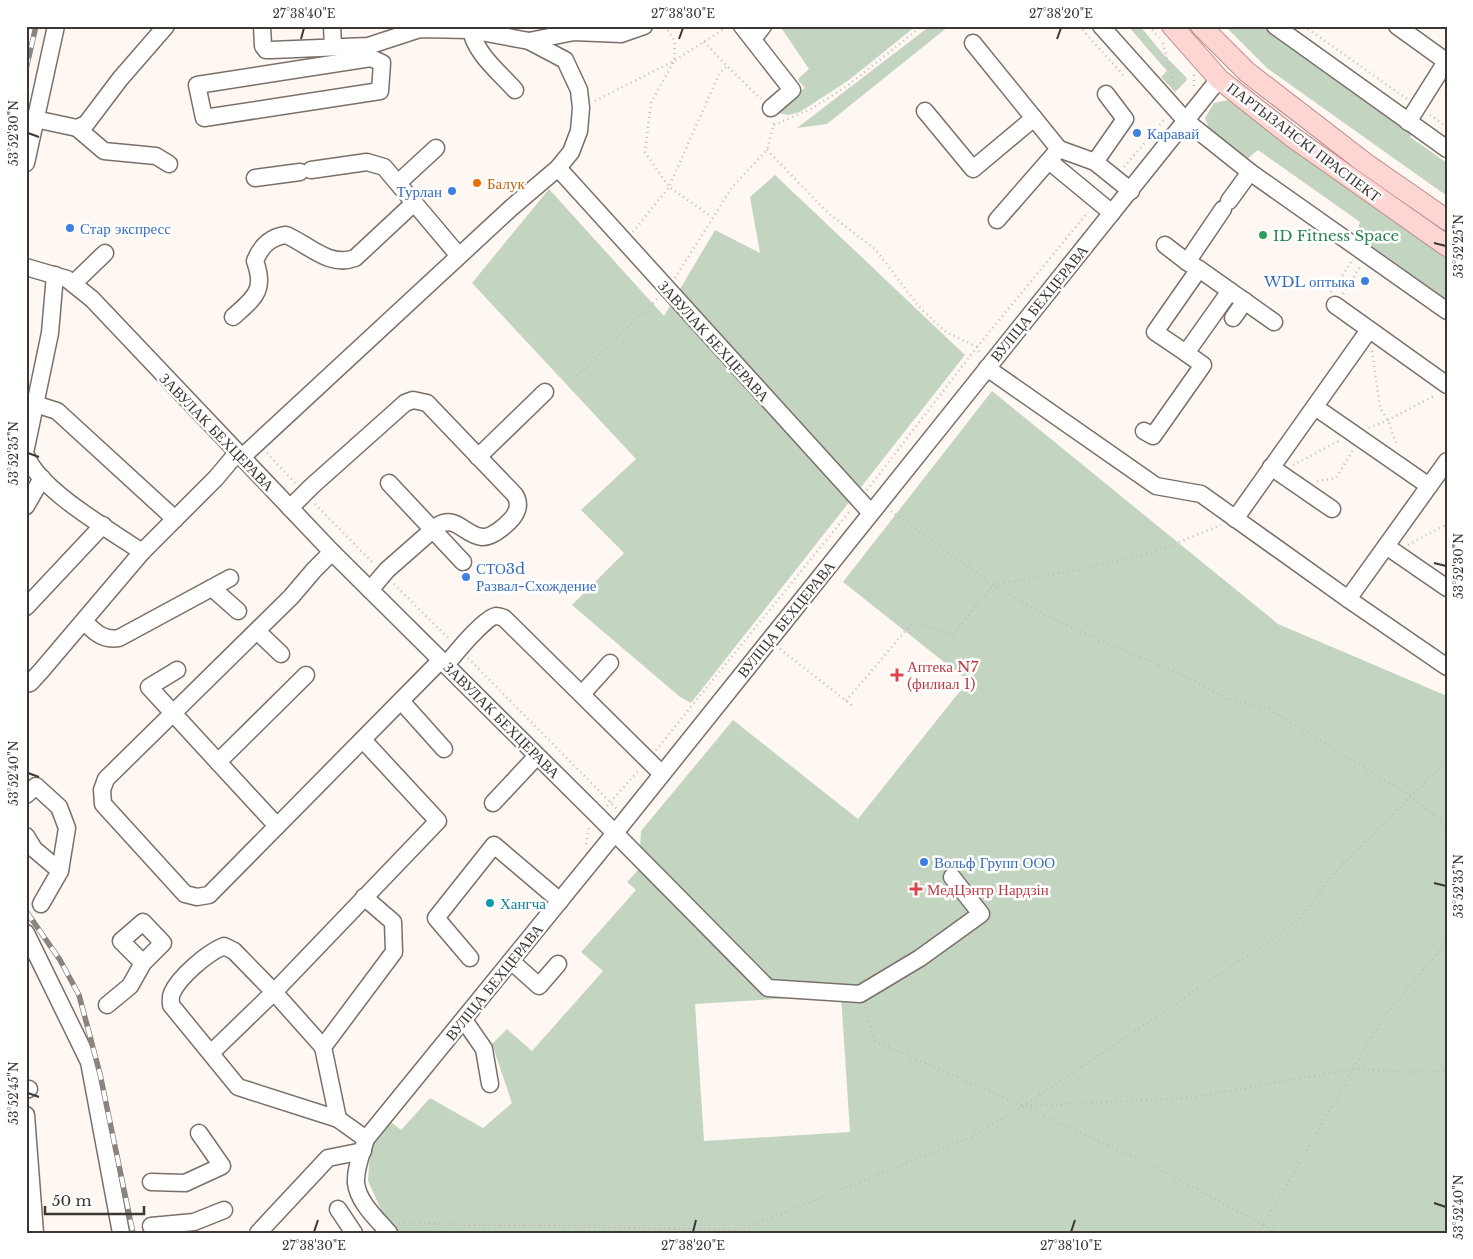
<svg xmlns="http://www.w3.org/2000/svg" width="1473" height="1259" font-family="'Libre Baskerville',serif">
	<rect width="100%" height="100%" fill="#fef7f2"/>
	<g fill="#c3d5c1" fill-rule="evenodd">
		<path d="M782 26H916L849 80 800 112 788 115 778 113 782 103 805 88 798 80 799 78 809 69 782 29Z"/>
		<path d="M930 26H949L827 124 797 128Z"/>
		<path d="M1128 26H1140L1163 54 1186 77 1187 80 1175 92 1161 77 1167 71Z"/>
		<path d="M1225 26H1268L1414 130 1410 137 1447 163V196L1267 68Z"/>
		<path d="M1228 100 1447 258V300L1356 235 1360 222 1258 150 1247 159 1210 131 1205 118 1214 103Z"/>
		<path d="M775 175 965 355 691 703 680 697 572 605 624 553 581 510 636 459 472 283 549 189 664 316 715 230 760 253 750 197Z"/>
		<path d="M992 391 1278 624 1447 696V1233H399L382 1212 368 1181 370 1147 391 1122 401 1130 430 1098 483 1128 512 1103 492 1044 507 1029 532 1051 603 971 581 952 636 890 627 882 639 869 641 831 733 720 858 819 968 681 843 582ZM841 995 850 1132 704 1141 695 1004Z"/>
	</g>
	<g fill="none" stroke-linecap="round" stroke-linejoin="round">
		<defs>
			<g id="minor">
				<path d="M332 26 333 47"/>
				<path d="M470 26C474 53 498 71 515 90"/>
				<path d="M742 26 792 90 771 108"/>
				<path d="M1101 26 1186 121 1250 172 1447 311"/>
				<path d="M1275 26 1447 149"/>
				<path d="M1397 26 1447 62"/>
				<path d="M753 39 763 26"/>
				<path d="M529 41 574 32 621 34 644 26"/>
				<path d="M973 43 1059 149"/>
				<path d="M371 58 382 63 380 91 204 118 197 85Z"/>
				<path d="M925 111 973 169 1034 118"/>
				<path d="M35 119 77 128 86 124 120 79 166 26"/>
				<path d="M1408 122 1447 60"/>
				<path d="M77 128 104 151 156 156 169 164"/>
				<path d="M1049 161 1112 213"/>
				<path d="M1095 162 1125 119 1106 94"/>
				<path d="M26 163 56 26"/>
				<path d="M558 168 871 513"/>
				<path d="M311 170 367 162 384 167 459 256"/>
				<path d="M255 178 300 172"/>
				<path d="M398 183 436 148"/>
				<path d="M1229 201 1250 172"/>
				<path d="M997 220 1059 149 1095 162 1131 191"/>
				<path d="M1165 245 1187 262"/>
				<path d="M26 267 67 279 92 299 332 552 598 816 768 988 860 994 920 958 981 914 952 877"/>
				<path d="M1199 269 1274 322"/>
				<path d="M74 283 105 253"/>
				<path d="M1335 305 1447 385"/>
				<path d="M233 317C254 298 266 291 255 261 261 246 270 237 286 235 308 244 329 268 355 258L414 203"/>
				<path d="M1233 318 1245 301"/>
				<path d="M1186 353 1155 332 1199 269 1187 262 1223 209"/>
				<path d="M987 368 1156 486 1201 494 1348 599 1447 667"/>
				<path d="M26 401 57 411 175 519"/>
				<path d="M1315 407 1429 486"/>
				<path d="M1144 431 1153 436 1203 365 1186 353 1230 291"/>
				<path d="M26 448 50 333 55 275"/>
				<path d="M26 455C39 490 110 530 142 552L216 478 237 453"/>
				<path d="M478 457 545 392"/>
				<path d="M241 458 511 208 558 168 571 152 579 131 581 108 579 90 565 60 529 41 470 30 420 29 368 46 271 50H266L263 46 262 26"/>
				<path d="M1271 467 1332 509"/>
				<path d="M389 483 463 562"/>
				<path d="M26 506 42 478"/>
				<path d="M290 508 312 486 405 403 413 400 427 403 515 495C518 500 519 504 517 510 514 520 493 538 482 537 464 535 456 514 437 526L387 570 370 590"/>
				<path d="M1235 519 1369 330"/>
				<path d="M1386 546 1447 588"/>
				<path d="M332 552 314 570 291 597 106 779 102 790 103 804 185 894 197 897 209 895 441 660"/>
				<path d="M212 588 238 611"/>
				<path d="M1348 599 1447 461"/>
				<path d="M26 607 103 525"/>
				<path d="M84 621C94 632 104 641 119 638L230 578"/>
				<path d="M257 631 281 654"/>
				<path d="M446 665C454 655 485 617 496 616 499 616 501 617 504 618L662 774"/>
				<path d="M177 670 149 687 218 762 306 675"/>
				<path d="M26 684 30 683 41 671 142 552"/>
				<path d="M582 694 610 663"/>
				<path d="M401 701 444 749"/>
				<path d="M218 762 277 826"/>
				<path d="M26 795 36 786 59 807 67 828 60 871 34 849 26 836"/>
				<path d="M493 803 537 756"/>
				<path d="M364 897 393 922 394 952 323 1047 338 1119 366 1139"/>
				<path d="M41 904 60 871"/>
				<path d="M26 933 89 1062 121 1233"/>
				<path d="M470 958 436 918 494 845 560 901"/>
				<path d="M511 961 539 986 558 964"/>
				<path d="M107 1005 130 986 143 963 163 943 143 922 121 941 143 963"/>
				<path d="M464 1020 484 1049 490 1084"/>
				<path d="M323 1047 274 992 234 951 224 946C207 953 179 977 172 993 170 997 171 1001 171 1005L238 1087 338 1119"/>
				<path d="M211 1053 274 992 438 821 363 740"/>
				<path d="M26 1090 29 1089"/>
				<path d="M26 1115 35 1233"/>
				<path d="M151 1182 185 1183 222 1166 199 1133"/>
				<path d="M338 1209 354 1233"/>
				<path d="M151 1226 194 1222 224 1210"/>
				<path d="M258 1233 328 1158 363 1151"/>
				<path d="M389 1233C377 1219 358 1202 356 1183 355 1169 362 1152 366 1139L615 833 1219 79"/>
			</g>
			<g id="major">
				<path d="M1172 26 1219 79 1291 136 1447 246"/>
				<path d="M1201 26 1247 72 1365 163 1447 220"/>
			</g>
		</defs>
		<use href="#minor" stroke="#7a7069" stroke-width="19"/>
		<use href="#major" stroke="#b88c88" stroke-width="22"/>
		<g stroke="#c2bcb7" stroke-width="2.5" stroke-dasharray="1 4" stroke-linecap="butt">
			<path d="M665 26 675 41 674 61 651 103 645 152 669 187 712 217"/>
			<path d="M1079 26 1123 75"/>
			<path d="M1149 26 1159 38"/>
			<path d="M1304 26 1407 99"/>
			<path d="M704 42 727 66 761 99"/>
			<path d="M1163 43 1174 85"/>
			<path d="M1194 75V87"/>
			<path d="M595 101 674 61 727 27"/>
			<path d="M1430 115 1447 127"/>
			<path d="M774 125 811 109 847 86 922 26"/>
			<path d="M767 150 828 213 876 250 920 308 946 332 977 347 981 355"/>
			<path d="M1124 167 1164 120 1162 118"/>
			<path d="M633 232 669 187 719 74 727 66"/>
			<path d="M675 278 733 186 767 150 774 122"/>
			<path d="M1331 292 1352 261"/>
			<path d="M1343 294 1360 267"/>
			<path d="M1372 351 1380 408 1388 420 1397 446"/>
			<path d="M577 376 657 299"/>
			<path d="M1369 428 1388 420 1436 395"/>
			<path d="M267 453 296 484"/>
			<path d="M1293 465 1339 441"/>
			<path d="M1317 481 1336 478 1353 450"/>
			<path d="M867 490 977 347 1088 212"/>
			<path d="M315 504 374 564"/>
			<path d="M891 511 993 585 1047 616 1099 640 1183 675 1225 698 1269 709 1404 792 1447 826"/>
			<path d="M1408 545 1447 524"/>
			<path d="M394 584 450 640"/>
			<path d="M780 649 854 707"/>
			<path d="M468 658 617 809"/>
			<path d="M846 701 912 623 953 635 993 585 1072 571 1157 551 1221 525"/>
			<path d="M656 750 850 511"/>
			<path d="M607 806 638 771"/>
			<path d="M586 844 589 827"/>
			<path d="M865 1007 875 1041 1023 1106 1161 1170 1278 1233"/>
			<path d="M1026 1106 1189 1098 1353 1069 1411 1072 1447 1071"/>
			<path d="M399 1223 741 1230 971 1137 1023 1106 1297 922 1333 874 1447 760"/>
			<path d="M1259 1233 1383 1017 1447 942"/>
		</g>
		<use href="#minor" stroke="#fff" stroke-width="16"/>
		<use href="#major" stroke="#fdd5d3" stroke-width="20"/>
		<defs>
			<g id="rail">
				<path d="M26 69 36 26"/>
				<path d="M26 911 60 960 79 995 100 1074 133 1233"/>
			</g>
		</defs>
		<use href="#rail" stroke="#898480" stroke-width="5.5"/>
		<use href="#rail" stroke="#fff" stroke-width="4" stroke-dasharray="11" stroke-linecap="butt"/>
	</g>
	<path fill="none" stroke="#3b3733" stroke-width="2" d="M301 39 304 28M679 39 683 28M1057 39 1061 28M28 133 39 137M1434 243 1446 246M28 453 39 457M1434 563 1446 566M28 773 39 777M1434 883 1446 886M28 1093 39 1097M1434 1203 1446 1207M314 1232 318 1220M693 1232 696 1220M1071 1232 1075 1220"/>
	<g fill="#3f7fe0" stroke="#fff" stroke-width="2">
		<circle cx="1137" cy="133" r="5"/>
		<circle cx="452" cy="191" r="5"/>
		<circle cx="70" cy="228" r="5"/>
		<circle cx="1365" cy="281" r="5"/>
		<circle cx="466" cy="577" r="5"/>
		<circle cx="924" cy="862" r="5"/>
	</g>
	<circle fill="#e8710a" stroke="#fff" stroke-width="2" cx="477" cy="183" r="5"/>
	<circle fill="#2e9e5b" stroke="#fff" stroke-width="2" cx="1263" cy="235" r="5"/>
	<g fill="#e0444e" stroke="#fff" stroke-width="2">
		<path d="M894.5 667.5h5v5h5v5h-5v5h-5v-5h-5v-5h5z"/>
		<path d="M913.5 881.5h5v5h5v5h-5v5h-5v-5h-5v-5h5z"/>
	</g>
	<circle fill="#0f9aa8" stroke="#fff" stroke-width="2" cx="490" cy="903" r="5"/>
	<g text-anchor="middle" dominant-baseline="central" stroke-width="5" stroke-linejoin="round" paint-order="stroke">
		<g font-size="15" fill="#366cbe" stroke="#fff" text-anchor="start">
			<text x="1147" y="133">Каравай</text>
			<text x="442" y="191" text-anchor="end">Турлан</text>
			<text x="80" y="228">Стар экспресс</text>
			<text x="1355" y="281" text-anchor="end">WDL оптыка</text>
			<text x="476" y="568">СТО3d<tspan x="476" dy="17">Развал-Схождение</tspan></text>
			<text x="934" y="862">Вольф Групп ООО</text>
		</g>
		<g font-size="15" fill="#3b3733" stroke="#fff">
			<text transform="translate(1304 142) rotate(37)">ПАРТЫЗАНСКІ ПРАСПЕКТ</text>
			<text transform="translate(1039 303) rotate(-51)">ВУЛІЦА БЕХЦЕРАВА</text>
			<text transform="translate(714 341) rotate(48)">ЗАВУЛАК БЕХЦЕРАВА</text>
			<text transform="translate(217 432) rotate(46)">ЗАВУЛАК БЕХЦЕРАВА</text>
			<text transform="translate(786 619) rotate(-51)">ВУЛІЦА БЕХЦЕРАВА</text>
			<text transform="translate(502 720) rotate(45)">ЗАВУЛАК БЕХЦЕРАВА</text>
			<text transform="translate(494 982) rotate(-51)">ВУЛІЦА БЕХЦЕРАВА</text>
		</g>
		<g font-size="15" fill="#c56008" stroke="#fff" text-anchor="start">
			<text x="487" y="183">Балук</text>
		</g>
		<g font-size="15" fill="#27864d" stroke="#fff" text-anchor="start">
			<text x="1273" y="235">ID Fitness Space</text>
		</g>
		<g font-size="15" fill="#be3a42" stroke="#fff" text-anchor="start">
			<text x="907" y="666">Аптека N7<tspan x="907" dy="17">(филиал 1)</tspan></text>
			<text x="927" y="889">МедЦэнтр Нардзін</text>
		</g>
		<g font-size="15" fill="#0d838f" stroke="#fff" text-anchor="start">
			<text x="500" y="903">Хангча</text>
		</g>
	</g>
	<rect width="1473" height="1259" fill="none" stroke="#ffffff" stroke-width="55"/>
	<path d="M45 1206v8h99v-8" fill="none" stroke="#3b3733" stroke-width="2.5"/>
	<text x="52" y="1206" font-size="15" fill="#3b3733" stroke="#ffffff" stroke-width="4" paint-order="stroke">50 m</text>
	<rect x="28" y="28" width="1418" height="1204" fill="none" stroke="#3b3733" stroke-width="2"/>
	<g font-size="12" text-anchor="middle" fill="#3b3733">
		<text x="304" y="18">27°38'40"E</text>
		<text x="683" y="18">27°38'30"E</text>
		<text x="1061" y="18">27°38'20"E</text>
		<text transform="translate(14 133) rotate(-90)" y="4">53°52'30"N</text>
		<text transform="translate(1459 246) rotate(-90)" y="4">53°52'25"N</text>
		<text transform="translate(14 453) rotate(-90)" y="4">53°52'35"N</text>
		<text transform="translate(1459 566) rotate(-90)" y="4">53°52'30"N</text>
		<text transform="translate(14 773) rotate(-90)" y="4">53°52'40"N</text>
		<text transform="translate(1459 886) rotate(-90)" y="4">53°52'35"N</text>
		<text transform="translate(14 1093) rotate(-90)" y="4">53°52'45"N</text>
		<text transform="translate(1459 1207) rotate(-90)" y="4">53°52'40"N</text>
		<text x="314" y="1250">27°38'30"E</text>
		<text x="693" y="1250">27°38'20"E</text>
		<text x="1071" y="1250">27°38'10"E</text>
	</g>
</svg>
